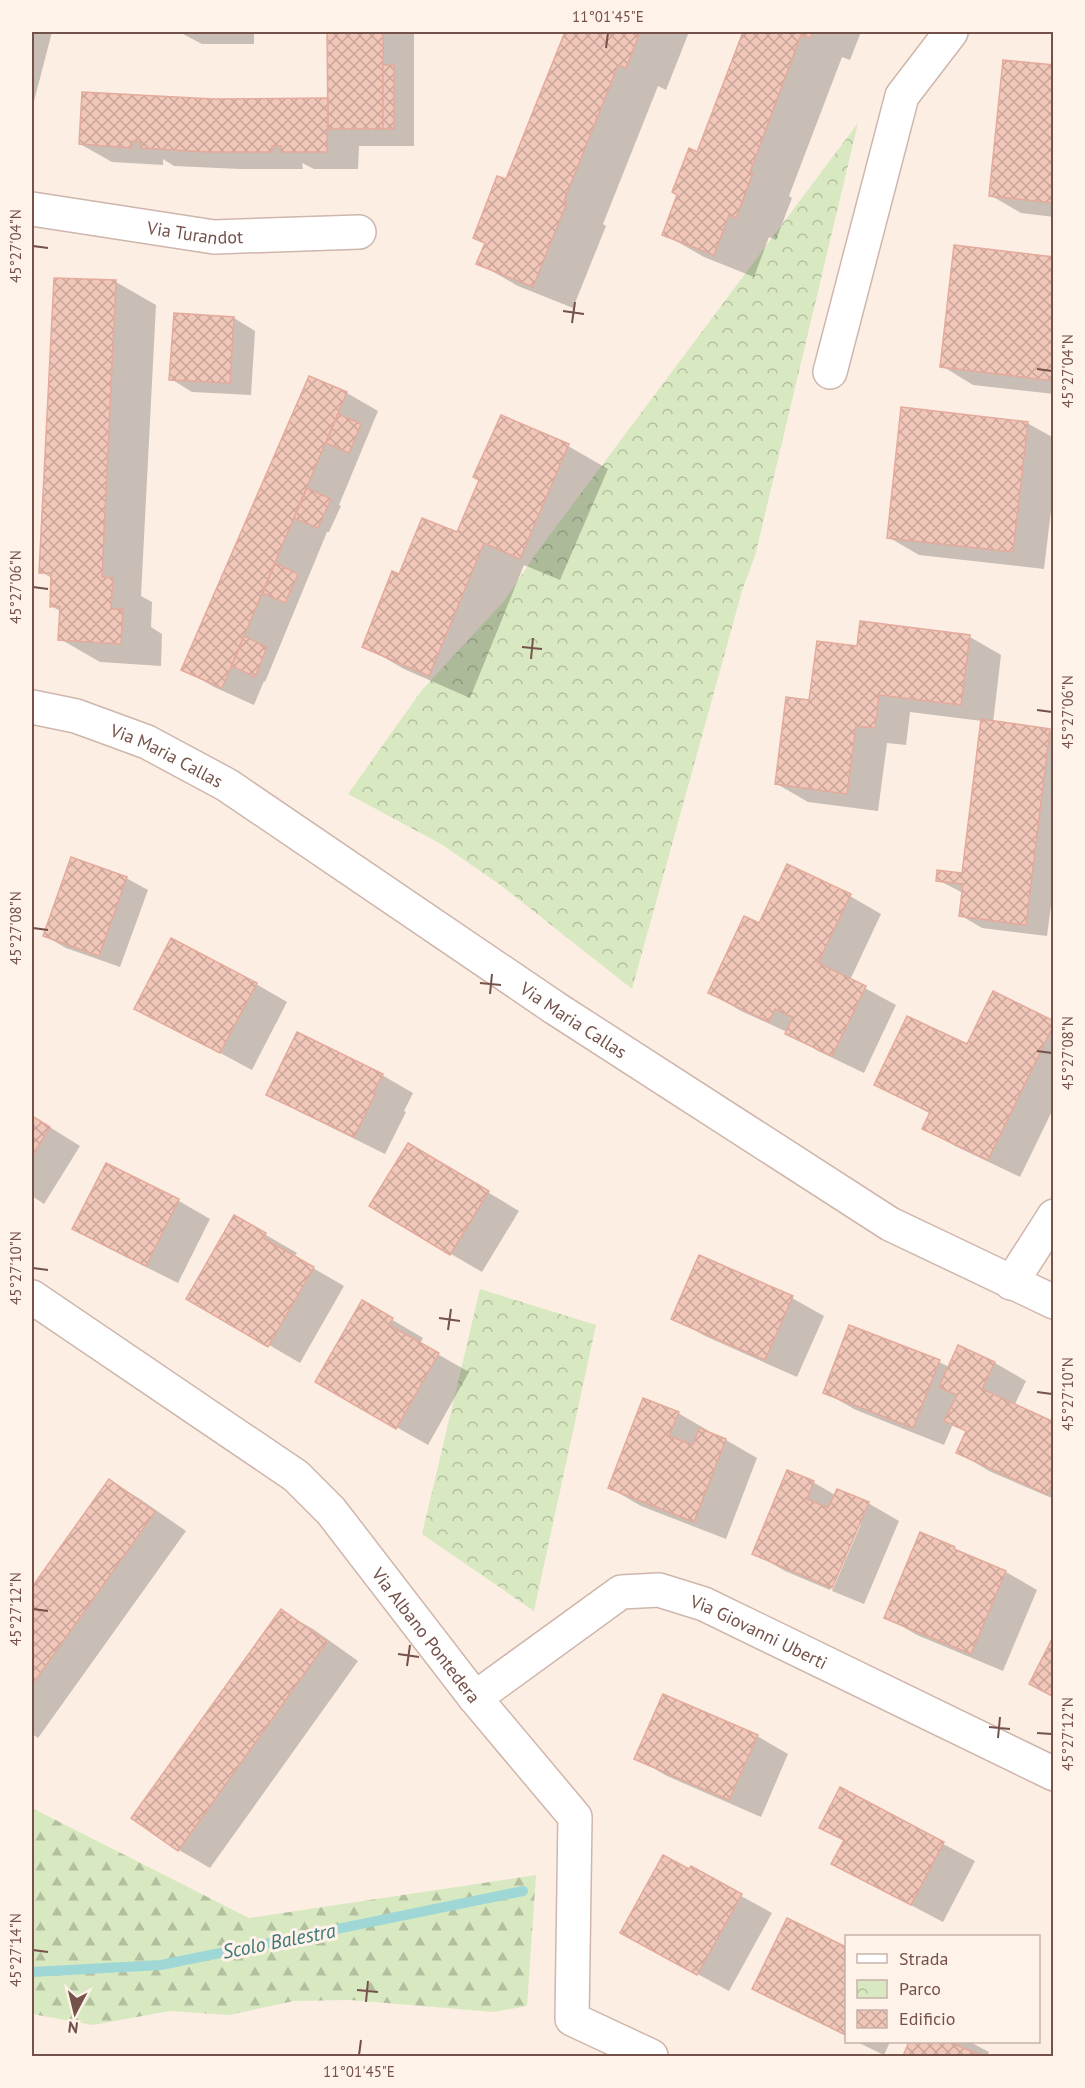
<svg xmlns="http://www.w3.org/2000/svg" width="1085" height="2088" font-family="'PT Sans',sans-serif">
	<defs>
		<pattern id="forest-firs" width="22" height="20" patternUnits="userSpaceOnUse" patternTransform="scale(1.5)"><rect width="22" height="20" fill="#d8e9c1"/><path d="M5 1l3.5 6h-7zM16 11l3.5 6h-7z" fill="#b4bf9f"/></pattern>
		<pattern id="park-crowns" width="20" height="18" patternUnits="userSpaceOnUse" patternTransform="scale(1.5)"><rect width="20" height="18" fill="#d8e9c1"/><path d="M2 6a3 3 0 1 1 6 0M12 15a3 3 0 1 1 6 0" fill="none" stroke="#b4bf9f"/></pattern>
		<pattern id="building-cross-hatch" width="8" height="8" patternUnits="userSpaceOnUse" patternTransform="scale(1.5)"><rect width="8" height="8" fill="#f1c7ba"/><path d="M0 0l8 8M0 8l8-8" fill="none" stroke="#c8a499"/></pattern>
	</defs>
	<rect width="100%" height="100%" fill="#fceee3"/>
	<path fill="url(#forest-firs)" d="M32 1808 249 1918 536 1875 527 2006 494 2012 350 2000 294 2001 229 2015 170 2011 93 2025 32 2014Z"/>
	<g fill="url(#park-crowns)">
		<path d="M858 123 755 556 742 591 632 989 499 884 441 844 348 794 422 690 504 601 537 552Z"/>
		<path d="M480 1289 596 1325 534 1611 422 1534Z"/>
	</g>
	<g fill="#0003">
		<path d="M32 32H52L32 109Z"/>
		<path d="M179 32H254V44H202Z"/>
		<path d="M329 32H414V146H359L358 169H314L302 163 303 169H240L174 166 163 159V165L112 162 80 144 213 100 329 99Z"/>
		<path d="M567 32H689L666 90 658 86 603 224 606 226 573 308 518 286 478 263 486 244 474 237 507 181Z"/>
		<path d="M745 32H861L850 60 842 57 789 196 792 198 776 240 769 237 754 277 704 257 664 234 698 154Z"/>
		<path d="M1054 66V217L1021 213 990 195Z"/>
		<path d="M1054 258V394L973 385 942 366Z"/>
		<path d="M56 279 116 282 156 305 141 596 152 602 151 627 162 634 161 666 100 662 60 639 62 612 51 606 52 578 41 572Z"/>
		<path d="M234 318 255 331 251 395 192 392 171 379Z"/>
		<path d="M310 378 347 393 378 411 339 505 341 506 329 532H327L265 682 264 681 254 705 214 687 183 669Z"/>
		<path d="M1027 423 1054 438V486L1044 569 919 555 888 537Z"/>
		<path d="M568 446 608 469 560 580 524 565 470 698 404 669 364 646 400 576 458 534Z"/>
		<path d="M861 623 970 637 1001 655 993 723 1054 732V883L1047 936 982 928 960 915 963 893 938 880 963 875 982 721 910 712 906 745 887 743 878 811 808 802 777 784 810 702 858 648Z"/>
		<path d="M126 878 148 890 120 967 66 948 45 936Z"/>
		<path d="M850 896 881 914 850 980 896 1005 864 1073 818 1051 787 1032 741 1011 710 993 760 925Z"/>
		<path d="M256 984 287 1002 252 1070 136 1008Z"/>
		<path d="M1054 1022V1107L1020 1177 955 1146 924 1128 931 1114 876 1085 968 1046Z"/>
		<path d="M382 1075 413 1093 404 1111 406 1112 385 1154 300 1112 268 1094Z"/>
		<path d="M32 1116 80 1146 44 1204 32 1196Z"/>
		<path d="M439 1163 519 1211 482 1272 451 1254Z"/>
		<path d="M106 1165 179 1201 210 1219 178 1283 106 1247 74 1229Z"/>
		<path d="M235 1217 297 1253 294 1257 344 1286 300 1363 188 1298Z"/>
		<path d="M700 1257 792 1298 824 1316 797 1377 705 1336 673 1318Z"/>
		<path d="M362 1302 423 1338 420 1344 469 1372 428 1445 317 1382Z"/>
		<path d="M939 1362 949 1367 995 1363 1026 1381 1014 1406 1054 1423V1499L989 1471 958 1452 967 1432 953 1424 944 1445 856 1410 824 1392Z"/>
		<path d="M678 1413 709 1431 708 1433 726 1440 757 1458 726 1539 641 1506 610 1488Z"/>
		<path d="M109 1480 140 1499 186 1531 38 1738 32 1734V1589Z"/>
		<path d="M813 1482 835 1495 868 1503 899 1521 864 1604 832 1591 861 1524H858L830 1590 785 1571 754 1553Z"/>
		<path d="M921 1534 1006 1572 1037 1590 1003 1671 917 1635 886 1617Z"/>
		<path d="M281 1611 313 1629 358 1661 210 1868 179 1850Z"/>
		<path d="M757 1736 788 1754 761 1817 667 1776 636 1758Z"/>
		<path d="M841 1789 975 1861 943 1922 833 1864 845 1841 821 1828Z"/>
		<path d="M741 1896 772 1913 729 1991 653 1950Z"/>
		<path d="M788 1920 846 1949V2036L785 2006 754 1988Z"/>
		<path d="M857 2042H890L884 2055Z"/>
		<path d="M911 2042H970L989 2052 987 2056H904Z"/>
	</g>
	<g fill="none" stroke-linecap="round" stroke-linejoin="round">
		<path stroke="#9ed7d6" stroke-width="10" d="M32 1972 161 1965 523 1891"/>
	</g>
	<g fill="url(#building-cross-hatch)" stroke="#e4aa9b" stroke-width="1.5">
		<path d="M327 32H383V129H328Z"/>
		<path d="M565 32H640L626 68 618 65 564 201 567 202 533 287 476 264 485 243 473 238 497 176 506 179Z"/>
		<path d="M743 32H813L810 38 801 35 750 172 753 173 736 218 729 215 714 255 662 235 677 195 672 192 689 148 697 152Z"/>
		<path d="M1003 60 1054 65V203L989 196Z"/>
		<rect x="383" y="65" width="11" height="64"/>
		<path d="M82 92 213 99 328 98 327 152H281V146H272V152H208L141 148V142L132 141V148L79 144Z"/>
		<path d="M954 245 1054 257V381L940 367Z"/>
		<path d="M54 278 116 280 102 577 113 578 111 609H123L121 644 58 640 60 606 50 607 51 573H39Z"/>
		<path d="M174 313 234 317 230 383 169 380Z"/>
		<path d="M309 376 347 392 222 688 181 670Z"/>
		<path d="M901 407 1028 422 1013 552 887 538Z"/>
		<path d="M338 414 361 424 349 453 326 443Z"/>
		<path d="M501 415 569 444 520 559 484 543 429 676 362 647 392 571 399 574 422 518 457 532 479 480 473 477Z"/>
		<path d="M307 488 331 499 318 528 294 518Z"/>
		<path d="M275 563 298 574 285 603 263 593Z"/>
		<path d="M860 621 970 635 961 705 879 695 875 728 856 726 847 794 775 784 786 697 809 700 817 641 857 646Z"/>
		<path d="M244 636 267 647 255 677 232 666Z"/>
		<path d="M981 719 1050 729 1026 925 959 916 963 884 936 881 937 870 962 873Z"/>
		<path d="M71 857 127 877 99 956 43 936Z"/>
		<path d="M787 864 851 894 818 963 866 986 832 1056 785 1034 793 1017 775 1009 769 1022 708 993 744 916 759 923Z"/>
		<path d="M171 938 257 983 220 1053 134 1009Z"/>
		<path d="M993 991 1054 1021V1024L988 1160 922 1129 930 1112 874 1085 907 1016 967 1044Z"/>
		<path d="M297 1032 383 1074 374 1091 376 1092 354 1137 266 1095Z"/>
		<path d="M32 1116 50 1127 32 1156Z"/>
		<path d="M408 1143 489 1191 450 1255 369 1206Z"/>
		<path d="M106 1163 179 1199 146 1266 72 1229Z"/>
		<path d="M234 1215 266 1233 263 1238 314 1267 268 1347 186 1299Z"/>
		<path d="M699 1255 793 1296 765 1360 671 1319Z"/>
		<path d="M362 1300 393 1318 389 1325 439 1353 396 1429 315 1382Z"/>
		<path d="M849 1325 940 1360 913 1428 823 1393Z"/>
		<path d="M958 1345 995 1362 982 1389 1054 1422V1480L1047 1494 956 1453 966 1431 944 1421 957 1395 939 1387Z"/>
		<path d="M643 1398 679 1412 669 1436 693 1445 699 1428 726 1439 694 1522 608 1488Z"/>
		<path d="M787 1470 814 1481 807 1499 828 1508 837 1489 869 1502 832 1588 752 1554Z"/>
		<path d="M109 1479 155 1512 32 1685V1587Z"/>
		<path d="M920 1532 955 1547 954 1549 1006 1571 971 1654 884 1618Z"/>
		<path d="M281 1609 327 1642 178 1851 131 1818Z"/>
		<path d="M1054 1635V1697L1029 1684Z"/>
		<path d="M663 1694 758 1735 729 1800 634 1759Z"/>
		<path d="M840 1787 944 1842 911 1905 831 1864 844 1840 819 1828Z"/>
		<path d="M663 1855 689 1869 691 1866 742 1894 697 1975 620 1933Z"/>
		<path d="M787 1918 846 1947V2035L752 1989Z"/>
		<path d="M909 2042H955L954 2044 983 2056H903Z"/>
	</g>
	<g fill="none" stroke-linecap="round" stroke-linejoin="round">
		<defs>
			<g id="minor">
				<path id="s1" d="M32 209 214 237 359 232"/>
				<path d="M830 372 902 96 951 32"/>
				<path id="s2" d="M32 707 76 716 147 742 227 785 555 1008 890 1224 1054 1302"/>
				<path d="M1011 1283 1054 1216"/>
				<path id="s3" d="M32 1297 296 1476 331 1511 475 1698 575 1817 572 2019 651 2056"/>
				<path id="s4" d="M475 1698 621 1592 659 1590 704 1604 1054 1774"/>
			</g>
		</defs>
		<use href="#minor" stroke="#cfb6ac" stroke-width="36"/>
		<use href="#minor" stroke="#fff" stroke-width="33"/>
	</g>
	<path fill="none" stroke="#745149" stroke-width="2" d="M606 48 608 33M33 246 48 248M563 311 584 314M572 323 575 302M1037 369 1052 371M33 587 48 589M522 647 542 649M531 659 533 638M1037 710 1052 712M33 928 48 930M480 983 501 985M490 994 492 974M1037 1051 1052 1053M33 1268 48 1270M439 1318 460 1321M448 1330 451 1309M1037 1392 1052 1394M33 1609 48 1611M398 1654 419 1657M407 1666 410 1645M989 1727 1010 1729M1037 1733 1052 1734M998 1738 1000 1717M33 1950 48 1952M357 1990 378 1992M366 2002 368 1981M359 2055 361 2040"/>
	<g text-anchor="middle" dominant-baseline="central" stroke-width="6" stroke-linejoin="round" paint-order="stroke">
		<g font-size="18" fill="#745149" stroke="#fff2e9">
			<text stroke="none"><textPath href="#s1" startOffset="165">Via Turandot</textPath></text>
			<text stroke="none"><textPath href="#s2" startOffset="144">Via Maria Callas</textPath></text>
			<text stroke="none"><textPath href="#s2" startOffset="630">Via Maria Callas</textPath></text>
			<text stroke="none"><textPath href="#s4" startOffset="327">Via Giovanni Uberti</textPath></text>
			<text stroke="none"><textPath href="#s3" startOffset="525">Via Albano Pontedera</textPath></text>
		</g>
		<g font-size="20" font-style="italic" fill="#3c7979" stroke="#fff2e9">
			<text transform="translate(279 1941) rotate(-11)">Scolo Balestra</text>
		</g>
	</g>
	<rect width="1085" height="2088" fill="none" stroke="#fff2e9" stroke-width="66"/>
	<rect x="845" y="1935" width="195" height="108" fill="#fff2e9" stroke="#c7b2a9" stroke-width="1.5"/>
	<rect x="857" y="1954" width="30" height="9" fill="#ffffff" stroke="#c7b2a9" stroke-width="1.5"/>
	<text x="899" y="1965" font-size="18" fill="#745149">Strada</text>
	<rect x="857" y="1980" width="30" height="18" fill="url(#park-crowns)" stroke="#c7b2a9" stroke-width="1.5"/>
	<text x="899" y="1995" font-size="18" fill="#745149">Parco</text>
	<rect x="857" y="2010" width="30" height="18" fill="url(#building-cross-hatch)" stroke="#c7b2a9" stroke-width="1.5"/>
	<text x="899" y="2025" font-size="18" fill="#745149">Edificio</text>
	<g transform="translate(75 2013) rotate(187)" stroke="#fff2e9" stroke-width="4.5" paint-order="stroke">
	<path d="M0-4.5L10 22L0 15L-10 22Z" fill="#745149"/>
	<text y="-9" font-size="16" font-weight="bold" text-anchor="middle" fill="#745149">N</text>
	</g>
	<rect x="33" y="33" width="1019" height="2022" fill="none" stroke="#745149" stroke-width="2"/>
	<g font-size="15" text-anchor="middle" fill="#745149">
		<text x="608" y="22">11°01'45"E</text>
		<text transform="translate(16 246) rotate(-90)" y="5">45°27'04"N</text>
		<text transform="translate(1068 371) rotate(-90)" y="5">45°27'04"N</text>
		<text transform="translate(16 587) rotate(-90)" y="5">45°27'06"N</text>
		<text transform="translate(1068 712) rotate(-90)" y="5">45°27'06"N</text>
		<text transform="translate(16 928) rotate(-90)" y="5">45°27'08"N</text>
		<text transform="translate(1068 1053) rotate(-90)" y="5">45°27'08"N</text>
		<text transform="translate(16 1268) rotate(-90)" y="5">45°27'10"N</text>
		<text transform="translate(1068 1394) rotate(-90)" y="5">45°27'10"N</text>
		<text transform="translate(16 1609) rotate(-90)" y="5">45°27'12"N</text>
		<text transform="translate(1068 1734) rotate(-90)" y="5">45°27'12"N</text>
		<text transform="translate(16 1950) rotate(-90)" y="5">45°27'14"N</text>
		<text x="359" y="2077">11°01'45"E</text>
	</g>
</svg>
